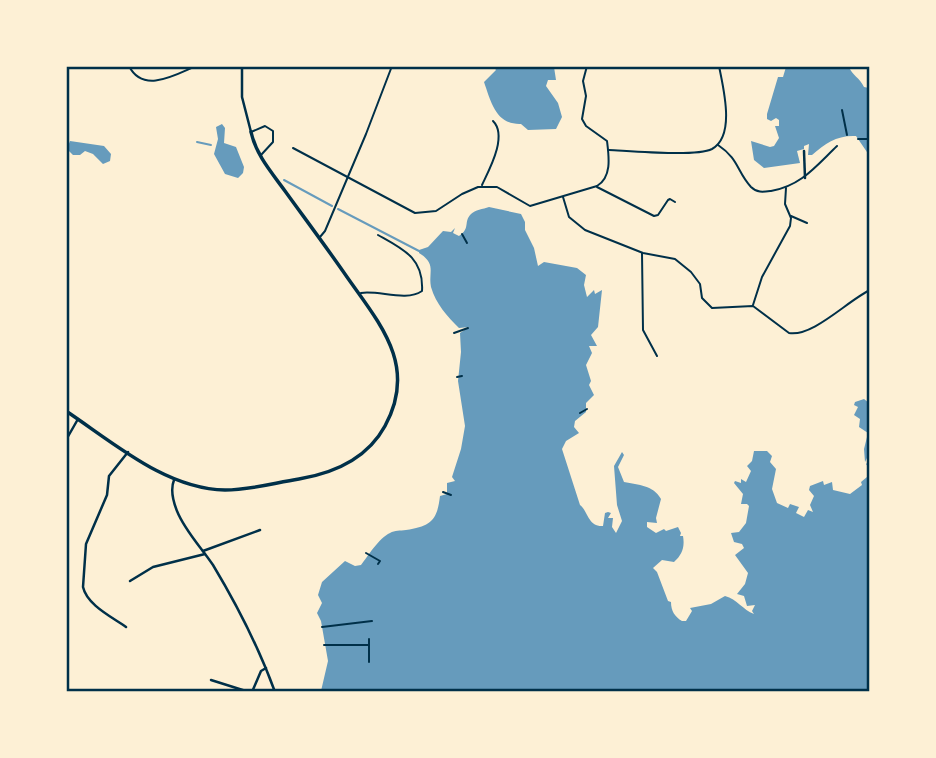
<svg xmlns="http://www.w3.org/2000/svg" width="936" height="758" font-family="Rubik,sans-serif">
	<rect width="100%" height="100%" fill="#fdf0d5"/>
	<g fill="#669bbc">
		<path d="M548 66 549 68 554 67 556 80H548L546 86 558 103 562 117 556 129 528 130 521 124C496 125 491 102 484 82L496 70 494 67Z"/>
		<path d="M786 67H849C852 75 860 78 864 87L869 88V155L856 136C837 135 826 143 812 155H808L809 144 804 146V149L797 151 800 163 764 168 754 160 751 141 770 147 774 146 779 138 775 126H779V120L776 118 771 121 767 119V114L778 77H783Z"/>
		<path d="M222 124 225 128 224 143 236 147 244 167 243 173 238 178 225 174 214 154 218 139 216 127Z"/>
		<path d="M70 141 104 146 111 154 110 161 103 164 93 154 85 151 80 155H73L67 149Z"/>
		<path d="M489 207 521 214 525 222V230L534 248 538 266 544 262 577 268 586 275 584 285 587 297 594 290 595 294 602 290 598 327 591 335 597 346H589L592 353 586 365 591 381 589 385 594 395 586 403V412L575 421 574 427 579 433 566 441 562 449 580 505C588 511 588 527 603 526L605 513 608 512 611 513 608 518H613L612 527 616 533 622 521 617 505 614 466 622 452 624 455 618 467 624 482C639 485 653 485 661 499L656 518 657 523 647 522V527L656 533 664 529 666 531 678 527 681 533 680 536H683C685 547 682 555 674 562L662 560 653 568 657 572 668 601 671 602C671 611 675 617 682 621H686L692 611 690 608 711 604 725 596C737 599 743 610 754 614L752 611 755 605 747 606 744 596 737 594 745 584 748 573 735 555 744 548 742 544 734 542 731 533 739 532 746 523 749 506 747 504H741L743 494 734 483 735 481 741 483V479L746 482 751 471 747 466 752 461 754 451H767L772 456 770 462 776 469 772 489 777 503 788 508 790 504 799 507 796 513 804 517 808 510 813 512 810 505 814 496 809 490 810 486 823 481 824 485 832 482 833 490 850 494 862 485 861 482 867 477 868 467 866 464 869 461 867 458 865 462 864 449 868 433 859 427 860 419 854 415 858 407 854 405 855 402 864 399 869 403V691H321L328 661 321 621 317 613 322 603 318 595 322 582 345 561 355 566 361 565C368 556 379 538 390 533 395 530 400 531 406 530 431 526 437 521 440 496L447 494V483L455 481 452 477 461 449 465 426 458 381 461 352 460 333 469 327 459 328C447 316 436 304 431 287 428 272 437 264 419 253V250L428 247 443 231 451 232 455 228 453 233 459 236C471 228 463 222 471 214 475 210 483 209 489 207Z"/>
	</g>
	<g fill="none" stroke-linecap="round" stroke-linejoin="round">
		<g stroke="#669bbc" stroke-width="2">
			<path d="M197 142 211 145"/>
			<path d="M284 180 332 206"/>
			<path d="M338 209 419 251"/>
		</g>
		<g stroke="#003049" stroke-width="2">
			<path d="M842 110 847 135"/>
			<path d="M858 139H870"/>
			<path d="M462 234 467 243"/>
			<path d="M454 333 468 328"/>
			<path d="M457 377 462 376"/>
			<path d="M580 413 587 409"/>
			<path d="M443 492 451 495"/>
			<path d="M366 553 380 561 378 564"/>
			<path d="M322 627 372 621"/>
			<path d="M369 639V662"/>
			<path d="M324 645H369"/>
		</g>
		<g stroke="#003049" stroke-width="2">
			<path d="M129 66C143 94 175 75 196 66"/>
			<path d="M251 132 265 126 273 131V142L261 155"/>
			<path d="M718 145C739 159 737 172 751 187 757 193 763 192 771 191 801 186 816 166 837 146"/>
			<path d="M293 148 415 213 436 211 462 194 478 187H497L530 206 597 186C612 177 609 157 607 141L586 126 582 119 586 96 583 81 587 66"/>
			<path d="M609 150C630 151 696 157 712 149 736 136 723 87 719 66"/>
			<path d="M482 185C489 170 508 136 493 121"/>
			<path d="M597 187 654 216 658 215 668 200 670 199 675 202"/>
			<path d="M563 197 569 217 585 230 643 253 675 259 691 272 700 284 702 298 712 308 753 306 789 333C813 337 847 301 870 290"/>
			<path d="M791 216 807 223"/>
			<path d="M320 237 325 231 366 134 392 66"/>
			<path d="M642 253 643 330 657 356"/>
			<path d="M361 293C379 290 406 302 422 291 424 258 403 249 378 235"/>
			<path d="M753 305 762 277 790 226 791 218 785 204 786 188"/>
		</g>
		<g stroke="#003049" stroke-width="2.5">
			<path d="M242 66V97L251 132"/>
			<path d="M804 151 805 178"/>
			<path d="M66 440 78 419"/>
			<path d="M174 480C170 490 173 501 177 511 185 531 201 547 213 565 237 605 259 648 275 692"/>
			<path d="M203 551 260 530"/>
			<path d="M130 581 153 567 205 554"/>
			<path d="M126 627C112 617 87 605 83 587L86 544 107 495 109 476 128 452"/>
			<path d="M211 680 249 692"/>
			<path d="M252 692 261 671 266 668"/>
		</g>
		<path stroke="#003049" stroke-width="3.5" d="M66 411C114 443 166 489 225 490 250 490 274 483 299 479 335 473 367 459 385 426 418 366 380 324 347 277 327 248 306 220 285 191 272 173 256 155 251 132"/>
	</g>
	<rect width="936" height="758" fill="none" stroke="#fdf0d5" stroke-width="136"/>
	<rect x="68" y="68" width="800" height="622" fill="none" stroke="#003049" stroke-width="2.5"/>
</svg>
